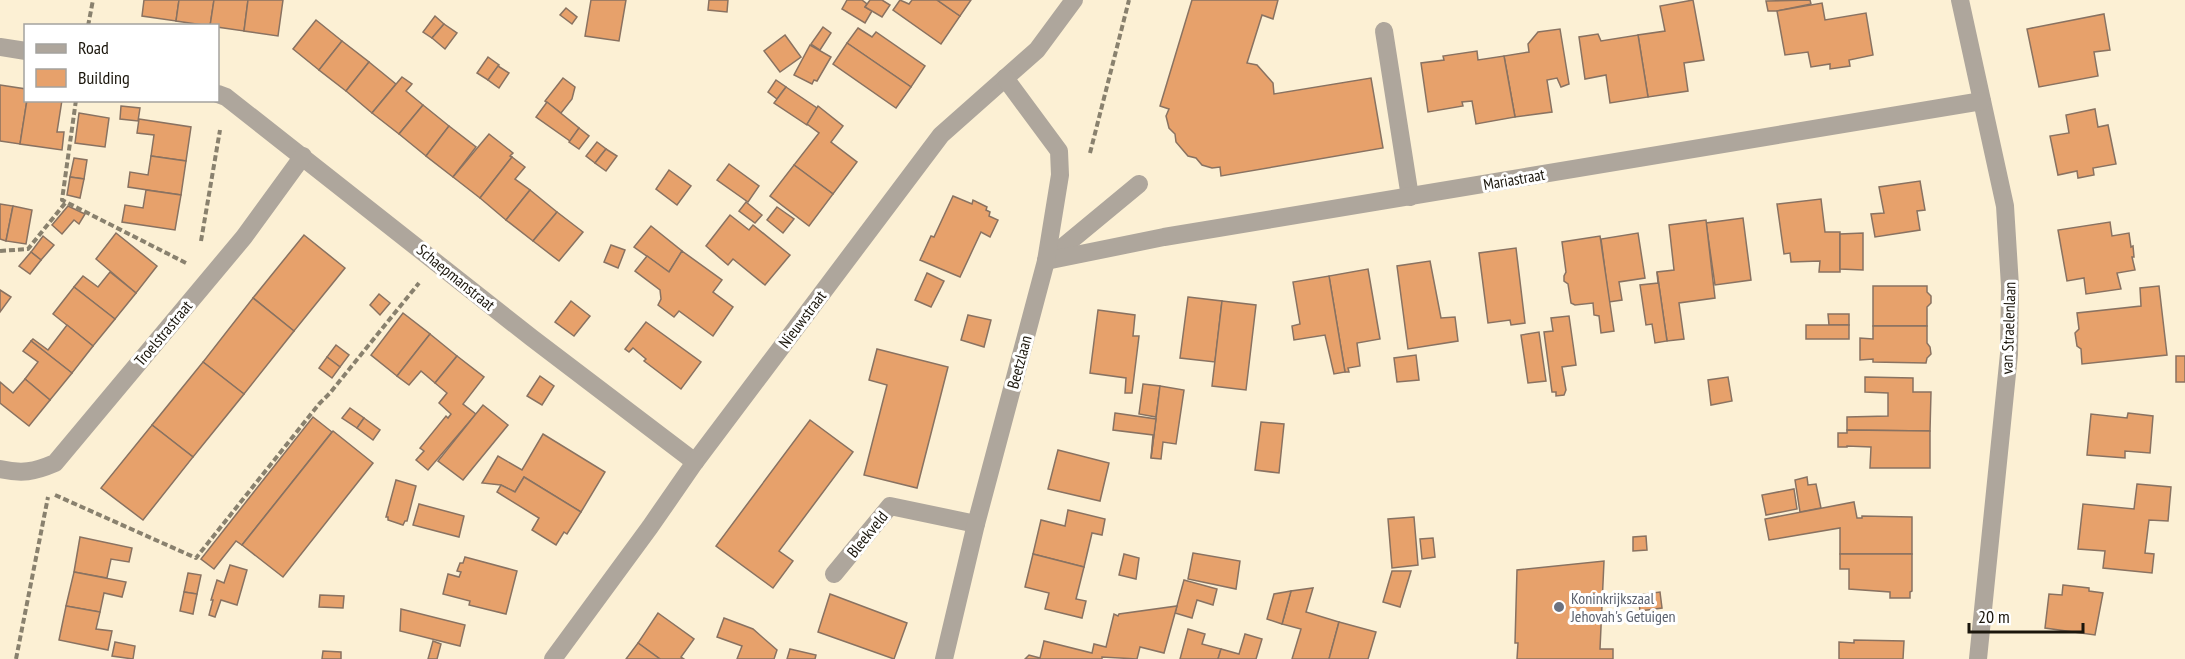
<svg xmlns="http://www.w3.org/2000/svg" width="2185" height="659" font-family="'PT Sans Narrow',sans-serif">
	<rect width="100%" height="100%" fill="#fcf0d4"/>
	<g fill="#e7a16b" stroke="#897261" stroke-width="1.5">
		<path d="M144 0H179L176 21 142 16Z"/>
		<path d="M179 0H214L210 26 176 21Z"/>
		<path d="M214 0H248L244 31 210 26Z"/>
		<path d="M248 0H283L278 36 244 31Z"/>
		<path d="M591 0H626L619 41 585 36Z"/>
		<path d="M709 0H728L727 12 708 10Z"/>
		<path d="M847 0H862L867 4 865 7 872 11 865 23 842 9Z"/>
		<path d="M870 0H882L890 5 882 17 865 7Z"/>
		<path d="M900 0 909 4 912 0H937L960 16 941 44 893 10Z"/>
		<path d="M937 0H971L960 16Z"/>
		<path d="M1192 0H1278L1273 19 1262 15 1247 63 1257 65 1273 83 1274 94 1371 78 1383 148 1221 176 1220 167 1212 168 1202 165 1196 158 1188 156 1176 142 1175 134 1169 128 1166 116 1169 109 1160 106Z"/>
		<path d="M1693 0 1704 60 1684 63 1688 91 1648 97 1638 35 1665 31 1660 6Z"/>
		<path d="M1810 0 1811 4 1777 11H1768L1766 1Z"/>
		<path d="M1822 3 1825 20 1866 13 1873 55 1849 60 1850 66 1830 69V64L1811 67 1808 52 1785 55 1777 11Z"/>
		<path d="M566 8 577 17 572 24 560 15Z"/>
		<path d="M2104 14 2110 50 2094 52 2098 76 2039 87 2027 29Z"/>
		<path d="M435 16 444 24 432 38 423 32Z"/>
		<path d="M316 20 342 41 319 70 293 49Z"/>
		<path d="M444 24 457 33 445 49 432 38Z"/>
		<path d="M823 27 831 33 820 50 811 44Z"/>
		<path d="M858 28 872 37 876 32 925 66 911 87 847 43Z"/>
		<path d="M1560 29 1569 84 1561 87 1557 78 1547 80 1552 112 1515 117 1504 56 1529 52 1528 44 1538 32Z"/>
		<path d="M1598 34 1601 41 1638 35 1648 97 1610 103 1606 75 1585 79 1579 37Z"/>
		<path d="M785 35 801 57 780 72 764 51Z"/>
		<path d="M342 41 369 62 346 91 319 70Z"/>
		<path d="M847 43 911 87 896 108 833 64Z"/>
		<path d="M810 45 831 57 817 81 814 80 812 84 794 75Z"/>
		<path d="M1477 51 1478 60 1504 56 1515 117 1476 124 1472 101 1462 102 1463 106 1428 112 1421 63 1444 60 1443 56Z"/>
		<path d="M488 57 499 65 488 80 477 73Z"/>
		<path d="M369 62 396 84 372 113 346 91Z"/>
		<path d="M498 66 509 73 499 88 488 80Z"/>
		<path d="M402 77 412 84 406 91 423 105 399 134 372 113Z"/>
		<path d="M563 78 575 87 572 99 561 113 545 101Z"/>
		<path d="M776 80 786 87 777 99 768 92Z"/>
		<path d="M0 85 26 89V100H27L20 144 0 141Z"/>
		<path d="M786 87 817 108 807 125 774 103Z"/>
		<path d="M27 100H62L57 132H64L62 150 20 144Z"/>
		<path d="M547 102 579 128 570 141 536 117Z"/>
		<path d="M423 105 449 126 426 156 399 134Z"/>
		<path d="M121 106 140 108 138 121 120 119Z"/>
		<path d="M818 106 843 126 831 142 857 162 833 194 794 165 819 133 807 124Z"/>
		<path d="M2095 109 2098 127 2108 125 2116 164 2093 168 2094 175 2078 178 2077 171 2058 175 2050 136 2069 133 2066 115Z"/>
		<path d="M79 113 109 118 105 147 75 143Z"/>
		<path d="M139 119 191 127 186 161 151 156 154 135 137 133Z"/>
		<path d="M449 126 476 147 453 177 426 156Z"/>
		<path d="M579 128 589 136 579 149 569 142Z"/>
		<path d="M489 134 513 153 510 156 512 157 480 198 453 177Z"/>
		<path d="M597 142 606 149 595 163 586 156Z"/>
		<path d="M606 149 617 156 606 171 595 163Z"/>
		<path d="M151 156 186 161 181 195 128 187 130 172 148 175Z"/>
		<path d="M512 157 525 167 515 179 530 190 506 220 480 198Z"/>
		<path d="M74 158 87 160 84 179 70 177Z"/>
		<path d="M729 164 759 186 748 202 717 180Z"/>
		<path d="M794 165 833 194 809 226 770 196Z"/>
		<path d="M669 170 691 186 677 205 656 189Z"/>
		<path d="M70 177 84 179 80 198 67 195Z"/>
		<path d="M1920 181 1925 210 1917 211 1920 230 1875 237 1871 214 1884 213 1879 187Z"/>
		<path d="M146 190 181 195 175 230 122 222 125 205 143 208Z"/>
		<path d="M530 190 557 212 533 241 506 220Z"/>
		<path d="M953 196 972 204 973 200 987 207 986 210 990 212 989 216 998 220 990 237 981 232 960 277 920 260 931 236 934 237Z"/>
		<path d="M1821 199 1825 232H1840V272H1819L1820 261 1791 262 1790 253 1784 254 1777 204Z"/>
		<path d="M746 202 762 215 755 223 739 211Z"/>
		<path d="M0 204 13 206 6 241 0 239Z"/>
		<path d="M13 206 32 210 26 244 6 241Z"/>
		<path d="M68 206 85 214 79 224 74 220 62 234 52 225Z"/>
		<path d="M777 207 794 219 783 233 767 220Z"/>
		<path d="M557 212 583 232 559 261 533 241Z"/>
		<path d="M730 215 749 230 753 225 790 255 765 285 733 259 728 265 706 246Z"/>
		<path d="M1743 218 1751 280 1715 285 1706 223Z"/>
		<path d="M1706 220 1715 298 1679 303 1684 339 1667 341 1657 272 1674 270 1669 225Z"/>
		<path d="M2110 222 2112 236 2129 233 2131 247 2133 246 2134 257H2132L2135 270 2117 273 2121 289 2086 294 2084 278 2067 281 2058 230Z"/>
		<path d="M651 226 682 251 669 272 634 247Z"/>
		<path d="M116 233 157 266 136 293 96 259Z"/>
		<path d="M1638 233 1645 278 1619 282 1622 300 1609 302 1601 239Z"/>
		<path d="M1863 233V270L1840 269V234Z"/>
		<path d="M304 235 345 268 294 331 253 298Z"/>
		<path d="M43 236 54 245 41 260 31 252Z"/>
		<path d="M1600 236 1614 331 1601 333 1599 316 1594 315 1593 303 1575 305 1571 303 1568 284 1564 281V276L1566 272 1562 242Z"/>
		<path d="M611 245 625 250 618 268 604 262Z"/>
		<path d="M1516 248 1525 323 1511 325 1510 320 1488 323 1479 253Z"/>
		<path d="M682 251 722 280 713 292 733 307 713 336 679 311 674 317 658 305 661 299 660 290 635 271 647 256 669 272Z"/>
		<path d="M31 252 41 260 30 274 19 266Z"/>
		<path d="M1430 261 1441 318 1455 317 1458 341 1408 349 1397 266Z"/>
		<path d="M1368 269 1380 339 1357 343 1360 366 1348 368 1349 372H1345L1329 276Z"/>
		<path d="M110 272 136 293 115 319 74 287 83 276 98 287Z"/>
		<path d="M1657 272 1667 341 1655 343 1652 324 1646 325 1640 285 1658 283Z"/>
		<path d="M927 273 944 281 931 307 915 300Z"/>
		<path d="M1329 276 1345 372 1334 374 1325 335 1294 340 1292 326 1300 324 1293 282Z"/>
		<path d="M1873 286H1927V292L1931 296V303L1927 307V326H1873Z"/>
		<path d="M2159 286 2167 355 2082 364 2081 349 2077 346 2075 333 2079 329 2077 313 2141 306 2140 288Z"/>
		<path d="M74 287 115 319 93 346 53 314Z"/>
		<path d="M0 290 11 297 0 312Z"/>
		<path d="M379 294 390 303 380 315 370 305Z"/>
		<path d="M1188 297 1222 301 1215 362 1180 358Z"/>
		<path d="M253 298 294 331 244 394 203 362Z"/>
		<path d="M571 301 590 316 574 336 555 322Z"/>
		<path d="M1222 301 1256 305 1246 390 1212 386Z"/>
		<path d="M1098 310 1135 315 1133 336H1139L1132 393H1125L1126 378 1090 373Z"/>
		<path d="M403 313 430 334 397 376 371 355Z"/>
		<path d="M1828 314H1849V325H1829Z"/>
		<path d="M968 315 991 320 984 347 961 340Z"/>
		<path d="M1569 316 1576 365 1562 367 1566 390 1564 395 1556 396V392H1552L1544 332 1553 331 1551 318Z"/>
		<path d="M646 322 701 362 681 389 644 361 646 359 633 348 629 352 625 349Z"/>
		<path d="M67 325 93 346 72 373 31 341 33 339 48 350Z"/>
		<rect x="1806" y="325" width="43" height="14"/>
		<path d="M1873 326H1927V343L1930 347 1931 354 1927 358 1926 363 1873 362V359L1860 360V338L1873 339Z"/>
		<path d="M1539 332 1546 381 1528 383 1521 335Z"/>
		<path d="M430 334 457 356 435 383 421 371 409 385 397 376Z"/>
		<path d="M31 341 72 373 50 400 25 379 38 362 23 351Z"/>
		<path d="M336 345 349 355 340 367 327 357Z"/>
		<path d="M877 349 948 367 917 488 864 475 887 385 869 380Z"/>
		<path d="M1416 355 1419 380 1397 382 1394 358Z"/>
		<path d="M457 356 484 377 463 404 476 414 428 470 416 460 424 451 420 448 446 416 448 418 451 414 439 403 447 393 435 383Z"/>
		<rect x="2176" y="356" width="9" height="26"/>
		<path d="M327 357 340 367 332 378 319 368Z"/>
		<path d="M203 362 244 394 193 457 152 425Z"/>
		<path d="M540 376 554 386 542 405 527 396Z"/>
		<path d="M1728 377 1732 401 1711 405 1708 380Z"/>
		<path d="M1865 377 1913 378V392H1931L1930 431 1847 430V417L1888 416V393L1865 392Z"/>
		<path d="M25 379 50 400 29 426 0 403V382L13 393Z"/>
		<path d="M1143 384 1160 386 1156 417 1139 414Z"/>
		<path d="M1160 386 1184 390 1176 444 1163 442 1161 459 1151 458Z"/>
		<path d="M483 405 508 425 463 480 438 461Z"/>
		<path d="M350 408 364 418 357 428 342 418Z"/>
		<path d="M1115 413 1156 419 1151 458 1153 435 1113 430Z"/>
		<path d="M2128 413 2153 416 2150 453 2125 451V458L2087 455 2091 414 2127 418Z"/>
		<path d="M313 417 332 432 242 545 236 541 214 569 201 559Z"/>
		<path d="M364 418 380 430 373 440 357 428Z"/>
		<path d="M810 420 853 452 779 551 793 561 773 588 716 546Z"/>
		<path d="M1261 422 1284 424 1279 473 1255 470Z"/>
		<path d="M152 425 193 457 143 520 101 488Z"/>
		<path d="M1847 430 1930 431V468H1870L1871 447 1847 446V447H1838V433H1847Z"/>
		<path d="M333 431 373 463 283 577 242 545Z"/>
		<path d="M543 434 605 472 581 512 524 477 515 492 501 485 482 483 498 456 522 470Z"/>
		<path d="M1058 450 1109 463 1100 501 1048 489Z"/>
		<path d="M524 477 581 512 567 534 564 532 556 545 532 530 539 518 497 492 501 485 515 492Z"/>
		<path d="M1807 477 1808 485 1816 484 1821 508 1800 512 1795 480Z"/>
		<path d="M396 480 416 486 407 521H405L403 525 388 520V517H386Z"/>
		<path d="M2137 484 2171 487 2168 521 2149 520 2145 553 2154 554 2152 573 2103 568 2105 551 2078 549 2083 504 2134 509Z"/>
		<path d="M1794 489 1797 509 1766 515 1762 495Z"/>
		<path d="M1854 502 1857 518H1862V516L1912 517V554H1840V528L1769 540 1765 519Z"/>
		<path d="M419 504 464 516 459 537 413 525Z"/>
		<path d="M1068 510 1105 519 1102 535 1092 533 1084 567 1033 554 1041 520 1065 526Z"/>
		<path d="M1414 517 1418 565 1392 568 1388 519Z"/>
		<path d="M1646 536 1647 550 1633 551V537Z"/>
		<path d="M80 537 132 548 129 562 111 559 107 578 74 572Z"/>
		<path d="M1433 538 1435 557 1422 559 1420 539Z"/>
		<path d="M1193 553 1240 561 1236 589 1188 579Z"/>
		<path d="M1033 554 1084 567 1076 599 1086 601 1082 618 1045 609 1049 593 1025 587Z"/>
		<path d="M1124 554 1139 558 1136 579 1119 575Z"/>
		<path d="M1840 554H1912V591L1910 592V598H1890V592L1849 589V569H1840Z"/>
		<path d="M465 557 517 571 506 614 469 605 470 601 443 594 448 574 459 577 461 572 457 571 460 563H463Z"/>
		<path d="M1604 561 1600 649H1613V659H1517L1518 643H1515L1517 570Z"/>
		<path d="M230 565 247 570 237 605 221 600 215 617 209 615 213 600H211L217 580 224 583Z"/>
		<path d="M1392 571H1411L1400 607 1383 602Z"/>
		<path d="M74 572 126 582 122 597 104 593 100 612 66 606Z"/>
		<path d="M188 573 201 575 197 594 184 592Z"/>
		<path d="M1184 580 1217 589 1213 605 1197 600 1192 618 1175 613Z"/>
		<path d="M2063 585 2089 588V591L2103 593 2095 635 2045 628 2049 594 2062 595Z"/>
		<path d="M1313 588 1306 612 1339 622 1329 659H1292L1301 629 1282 624 1291 591Z"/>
		<path d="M1291 591 1282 624 1267 619 1274 594Z"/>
		<path d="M184 592 197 594 193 614 180 611Z"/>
		<path d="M1660 592 1662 608 1640 611 1638 595Z"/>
		<path d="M830 594 907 623 894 659 818 632Z"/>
		<path d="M320 595 344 596 343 608 319 607Z"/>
		<path d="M66 606 100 612 96 629 112 631 108 650 59 640Z"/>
		<path d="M1177 606 1164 653 1140 647 1137 659 1102 657V659H1025L1029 655 1040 658 1044 641 1092 653 1094 644 1106 647 1114 614 1118 616 1119 614Z"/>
		<path d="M401 609 465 625 460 646 400 631Z"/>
		<path d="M658 613 694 639 681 657 684 659H660L638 643Z"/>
		<path d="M724 618 753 629 777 650 774 659H737L742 646 717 637Z"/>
		<path d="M1339 622 1376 632 1368 659H1329Z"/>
		<path d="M1188 629 1205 634 1202 644 1221 649 1218 659H1180Z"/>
		<path d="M1245 634 1262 639 1256 659H1218L1221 649 1239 654Z"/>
		<path d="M1854 640 1904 641 1903 659H1839V642L1854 643Z"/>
		<path d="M433 641 441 644 437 659H428Z"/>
		<path d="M115 642 135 646 133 659 112 656Z"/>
		<path d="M638 643 660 659H626Z"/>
		<path d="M790 649 816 655 815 659H787Z"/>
		<path d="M323 651 341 652V659H322Z"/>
	</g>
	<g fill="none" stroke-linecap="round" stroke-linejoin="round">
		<g stroke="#89816e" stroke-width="4" stroke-dasharray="6 3" stroke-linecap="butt">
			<path d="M88 26 93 0"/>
			<path d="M76 100 62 200 186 263"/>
			<path d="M1090 153 1129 0"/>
			<path d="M201 241 220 130"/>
			<path d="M0 251 28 249 66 202"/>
			<path d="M55 495 196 558 319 404 330 393 419 283"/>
			<path d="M16 659 48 497"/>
		</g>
		<g stroke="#aea69c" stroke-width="18">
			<path d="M1384 31 1410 197"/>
			<path d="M1046 261 1139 184"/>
		</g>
		<g stroke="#aea69c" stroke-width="18">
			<path d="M1960 0 2005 206 2010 286 2009 354 1978 659"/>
			<path d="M0 47 26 51"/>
			<path d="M218 94 226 97 532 338 695 462"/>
			<path d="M1046 261 1164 237 1982 101"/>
			<path d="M0 469C22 474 34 472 55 463L244 237 303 156"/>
			<path d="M834 574 890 506 976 524"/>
			<path d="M553 659 650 527 695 462 941 135 1037 50 1074 0"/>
			<path d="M944 659 976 524 1046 261 1060 175 1059 151 1005 78"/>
		</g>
	</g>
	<circle fill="#6b7280" stroke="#fff" stroke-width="2" cx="1559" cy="607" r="6"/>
	<g text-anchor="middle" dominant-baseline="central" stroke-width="6" stroke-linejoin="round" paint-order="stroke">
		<g font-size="16" fill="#1b160c" stroke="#fff">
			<text transform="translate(1514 179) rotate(-10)">Mariastraat</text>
			<text transform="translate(456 277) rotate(39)">Schaepmanstraat</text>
			<text transform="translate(802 319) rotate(-53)">Nieuwstraat</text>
			<text transform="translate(2008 328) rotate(-88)">van Straelenlaan</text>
			<text transform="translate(163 333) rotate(-50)">Troelstrastraat</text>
			<text transform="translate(1019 362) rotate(-75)">Beetzlaan</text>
			<text transform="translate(867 534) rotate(-51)">Bleekveld</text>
		</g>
		<g font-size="16" fill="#5b616d" stroke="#fff" text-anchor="start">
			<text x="1571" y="598">Koninkrijkszaal<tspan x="1571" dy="18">Jehovah's Getuigen</tspan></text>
		</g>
	</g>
	<rect x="24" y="24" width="195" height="78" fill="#ffffff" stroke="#a4a29e" stroke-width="1.5"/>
	<rect x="36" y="44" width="30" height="9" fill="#aea69c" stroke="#a4a29e" stroke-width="1.5"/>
	<text x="78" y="54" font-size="18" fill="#1b160c">Road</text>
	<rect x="36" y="69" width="30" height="18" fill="#e7a16b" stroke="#a4a29e" stroke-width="1.5"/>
	<text x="78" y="84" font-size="18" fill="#1b160c">Building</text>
	<path d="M1969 623v9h114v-9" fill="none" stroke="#1b160c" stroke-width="3"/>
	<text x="1978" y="623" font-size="18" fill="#1b160c" stroke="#ffffff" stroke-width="4.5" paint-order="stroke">20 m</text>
</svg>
